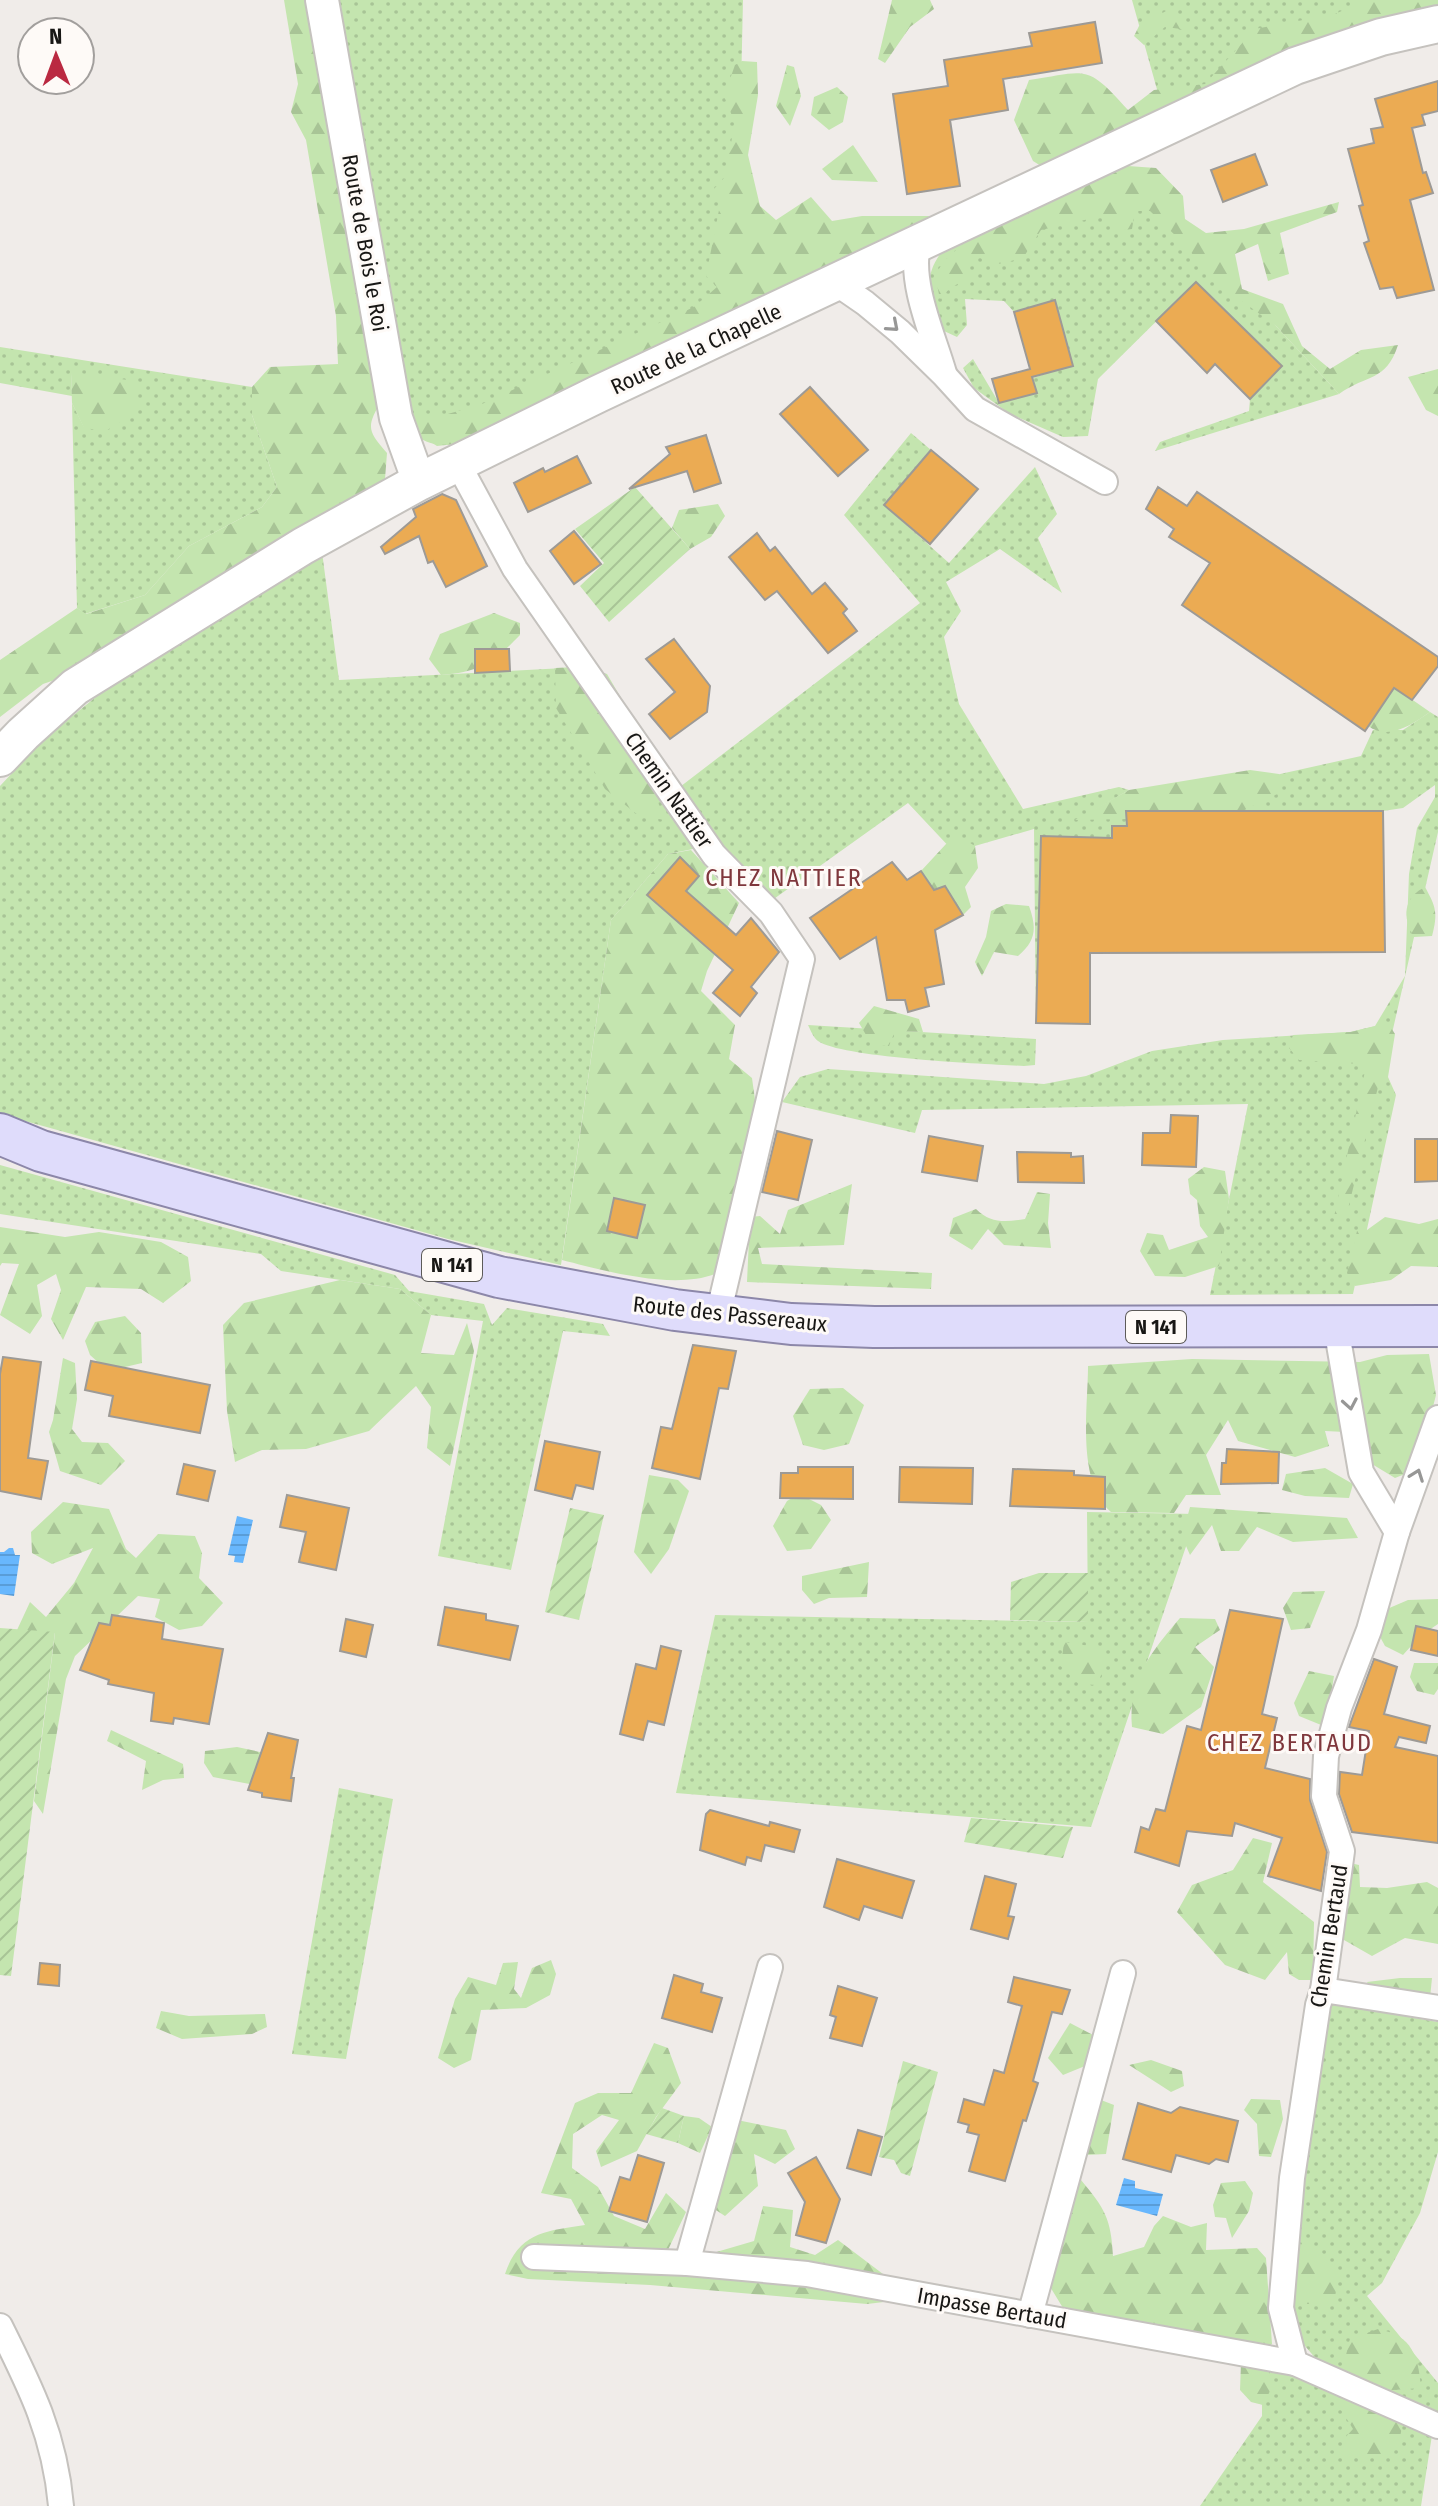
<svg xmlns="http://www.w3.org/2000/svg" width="1438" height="2506" font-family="'Fira Sans Condensed',sans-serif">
	<defs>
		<pattern id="grass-dots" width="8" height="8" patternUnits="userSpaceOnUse" patternTransform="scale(2)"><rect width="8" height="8" fill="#c4e5af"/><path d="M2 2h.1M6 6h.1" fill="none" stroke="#a8c496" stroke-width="1.8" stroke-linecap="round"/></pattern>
		<pattern id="forest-firs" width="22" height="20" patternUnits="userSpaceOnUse" patternTransform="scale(2)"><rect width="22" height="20" fill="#c4e5af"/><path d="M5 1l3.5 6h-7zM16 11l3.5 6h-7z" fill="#a8c496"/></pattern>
		<pattern id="garden-furrows" width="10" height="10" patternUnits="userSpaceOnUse" patternTransform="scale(2)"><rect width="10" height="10" fill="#c4e5af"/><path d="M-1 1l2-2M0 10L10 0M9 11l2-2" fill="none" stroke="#a8c496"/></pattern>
		<pattern id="water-rules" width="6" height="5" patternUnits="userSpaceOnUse" patternTransform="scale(2)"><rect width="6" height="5" fill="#68b7fd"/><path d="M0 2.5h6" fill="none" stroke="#599dd8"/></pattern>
	</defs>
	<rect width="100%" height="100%" fill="#f0ece9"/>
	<g fill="url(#grass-dots)">
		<path d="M326 0H743L736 314 455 444 437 446 411 430Z"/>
		<path d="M1132 0H1438L1165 118Z"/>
		<path d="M1128 166 1339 394 1155 451 1160 442 1249 411 1250 399 1282 366 1196 282 1098 379 1088 436 1063 437 1010 414 974 388 963 368 973 359 999 403 1036 393 1033 378 1073 365 1055 301 1014 312 1004 301 965 299 967 325 957 337 944 331C932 302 920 283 940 254Z"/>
		<path d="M0 347 252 387V415L277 487 262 507 189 546 145 595 85 614 77 608 72 403 84 427 71 372 72 396 0 383Z"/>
		<path d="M911 433 931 450 884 505 949 563 1035 467 1057 514 1038 538 1062 593 1000 549 946 582 961 611 944 637 959 704 1023 809 1119 787 1129 790 1079 819 1361 756 1373 730H1403L1430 712 1438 717V832L1388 1051V1077L1396 1095 1353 1294 1210 1295 1248 1104 922 1110 915 1133 782 1102 800 1077 828 1069 1044 1084 1086 1076 1152 1051 1223 1040 1350 1032 1375 1026 1405 976 1409 874 1417 828 1435 797V785L1403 808 1383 811H1127V826H1112V838L1041 836 1036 1023 1034 829 954 852 908 803 764 906 708 846 668 854 611 920 561 1265 448 1239 0 1114V786L43 740 124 674 322 552 339 680 583 667 672 793 920 603 844 515Z"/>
		<path d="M808 1025 1036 1039 1035 1065 1024 1066C987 1064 842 1058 818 1041 813 1037 811 1031 808 1025Z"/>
		<path d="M0 1165 395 1275 409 1291 484 1304 492 1325 507 1308 603 1324 610 1336 563 1331 511 1570 438 1556 483 1321 431 1315 400 1289 281 1271 261 1254 0 1214Z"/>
		<path d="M1087 1512 1197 1514 1091 1827 676 1793 715 1615 1088 1622Z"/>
		<path d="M339 1788 393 1799 346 2059 292 2054Z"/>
		<path d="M1329 2003 1438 2022V2152L1420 2213 1382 2283 1367 2296 1438 2383V2417L1322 2366 1300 2340 1291 2304 1299 2215Z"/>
		<path d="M1241 2363 1293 2373 1432 2435 1421 2506H1200L1262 2416V2405Z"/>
	</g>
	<g fill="url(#forest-firs)">
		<path d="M284 0H308L332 152 360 191 382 399C367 427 366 429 387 453L385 479 349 507 72 674 43 684 0 717V660L77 608 86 614 145 595 189 546 262 507 277 487 252 415V387L270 367 338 364 336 316 306 140 291 112 298 84Z"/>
		<path d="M892 0H930L934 9 910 27 885 63 878 59Z"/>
		<path d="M1366 0H1438V13L1049 171 1033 161 1014 120 1029 80C1088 71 1086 63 1128 110L1154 90 1205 84 1255 29 1335 14Z"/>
		<path d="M1166 11 1198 31 1165 27 1144 45 1134 36 1139 26Z"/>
		<path d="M742 61 757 62 758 95 748 155 760 206 776 220 811 197 832 221 862 216H930L878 246 455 444C437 446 423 444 411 430L421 413 441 416 482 404 694 307 717 287 706 276 720 205 713 190 724 178 735 123 724 96 735 65Z"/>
		<path d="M787 65 794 67 801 96 790 126 776 106Z"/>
		<path d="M837 87 848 97 843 122 829 130 811 115 814 97Z"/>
		<path d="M853 145 878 182 832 180 822 169Z"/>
		<path d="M1128 166 1156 168 1183 196 1185 219 1206 233 1244 229 1339 202 1337 212 1280 233 1289 274 1268 281 1258 244 1235 254 1242 289 1283 304 1302 346 1330 369 1361 350 1398 345C1386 382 1367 374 1339 394L1276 326 1220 285 1179 239 1150 211H1135L1132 229 1116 231 1102 216 1041 230 1023 258 994 265 973 254 967 279 950 288 940 299 935 275 944 261 989 220 1028 213Z"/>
		<path d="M1438 369V416L1426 410 1408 377Z"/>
		<path d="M71 372 135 381C142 411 129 416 106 431L84 428 72 403Z"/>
		<path d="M718 504 725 516 711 537 690 549 672 528 679 510Z"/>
		<path d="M494 613 520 623V635C493 663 481 672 441 675L429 659 440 634Z"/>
		<path d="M577 667 607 674 655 756V793L664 820 638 815 605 789 556 708 555 668Z"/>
		<path d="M1394 687 1430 712C1413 724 1389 741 1368 726Z"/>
		<path d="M1250 770 1279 774 1281 792 1220 822 1178 818 1075 820 1129 790Z"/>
		<path d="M962 838 975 846 978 868 965 887 971 907 963 915 934 890 921 871 946 844Z"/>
		<path d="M691 850 739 903 707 971 701 991 735 1025 729 1059 752 1078 756 1107 715 1274C673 1290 605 1271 562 1260L611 920 668 854Z"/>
		<path d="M1425 887C1436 907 1438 913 1432 936L1414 937C1402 917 1403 898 1425 887Z"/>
		<path d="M1006 904 1029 906C1037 928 1036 941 1018 956L994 952 982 976 975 962 986 937 991 911Z"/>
		<path d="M874 1006 919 1019 923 1032 895 1031 889 1046 872 1045 859 1023Z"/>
		<path d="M1388 1023 1395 1034 1388 1077 1378 1087 1346 1217H1334L1365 1071 1360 1064 1299 1060 1289 1048 1293 1035 1351 1032Z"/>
		<path d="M1204 1167 1225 1171 1229 1199 1219 1266 1185 1277 1155 1276 1140 1251 1147 1233 1163 1235 1169 1250 1208 1237 1200 1226 1197 1200 1190 1194 1188 1179Z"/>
		<path d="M852 1184 844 1245 758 1248 762 1264 932 1273 931 1289 747 1282 750 1217 760 1216 780 1234 788 1210Z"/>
		<path d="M1037 1192 1050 1194 1048 1223 1051 1248 1004 1245 988 1229 972 1250 949 1236 953 1218 976 1209C991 1224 1006 1222 1025 1219Z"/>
		<path d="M1385 1217 1419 1224 1438 1219V1267L1411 1266 1391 1280 1355 1286 1347 1273 1357 1231 1367 1230Z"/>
		<path d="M0 1227 65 1237 99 1232 161 1242 188 1257 191 1281 163 1303 141 1289 86 1287 63 1340 51 1319 61 1290 56 1274 37 1285 42 1316 30 1334 0 1315 19 1264 2 1263 0 1266Z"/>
		<path d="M340 1280 400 1289 431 1315 421 1353 454 1355 467 1323 474 1351 450 1466 427 1448 431 1407 416 1386 369 1431 306 1449 262 1450 235 1462 227 1411 223 1325 244 1303Z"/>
		<path d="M125 1316 141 1333 142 1363 108 1371 90 1355 85 1341 95 1322Z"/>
		<path d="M1429 1354 1436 1395 1423 1446 1410 1472 1395 1478 1367 1461 1362 1405 1345 1432 1325 1431 1329 1446 1295 1457 1238 1441 1228 1420 1206 1455 1221 1495H1186L1174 1513 1111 1512C1076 1482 1088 1408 1088 1366L1192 1359 1360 1362 1387 1355Z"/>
		<path d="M63 1358 75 1363 77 1399 72 1429 82 1442 108 1443 125 1461 101 1485 60 1471 49 1432 53 1420Z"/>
		<path d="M843 1388 864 1405 849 1444 824 1450 803 1445 793 1416 810 1389Z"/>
		<path d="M1325 1468 1353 1484 1349 1498 1305 1496 1282 1490 1286 1474Z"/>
		<path d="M649 1475 678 1480 689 1491 669 1549 651 1574 634 1552Z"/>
		<path d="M799 1494 821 1505 831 1520 811 1549 787 1551 773 1526 787 1501Z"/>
		<path d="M63 1502 109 1509 126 1549 136 1558 158 1534 195 1536 202 1553 199 1578 223 1603 202 1626 179 1630 155 1617 160 1599 138 1596 75 1656 66 1679 43 1814 34 1801 55 1633 17 1630 30 1602 46 1617 74 1583 93 1548 52 1564 32 1553 31 1532Z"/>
		<path d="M1190 1507 1347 1518 1358 1538 1293 1542 1257 1527 1239 1551H1221L1212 1525 1190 1555 1182 1537Z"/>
		<path d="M869 1562 867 1597 829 1598 814 1604 802 1590V1576Z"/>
		<path d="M1325 1591 1310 1628 1291 1630 1283 1608 1293 1592Z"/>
		<path d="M1438 1599V1624L1420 1636 1403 1655 1385 1646 1378 1633 1387 1609 1408 1600Z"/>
		<path d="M1180 1618 1215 1619 1220 1630 1195 1647 1214 1667 1201 1707 1163 1734 1132 1727C1128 1680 1151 1652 1180 1618Z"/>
		<path d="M1064 1642 1096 1647 1106 1663 1097 1685 1079 1684 1061 1666Z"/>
		<path d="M1414 1663H1438V1689L1434 1695 1417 1691 1410 1677Z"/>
		<path d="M1309 1671 1334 1676 1326 1727 1299 1716 1294 1703Z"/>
		<path d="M111 1730 183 1764 184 1778 163 1780 142 1790 146 1761 107 1741Z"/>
		<path d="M237 1747 279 1756 270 1788 213 1777 204 1763 205 1751Z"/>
		<path d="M1253 1838 1272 1843 1263 1882 1314 1922 1313 1980H1299L1289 1974 1287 1952 1265 1980 1225 1965 1177 1912 1192 1885 1233 1870Z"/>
		<path d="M1350 1863 1359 1865 1360 1887 1387 1888 1427 1882 1438 1888V1944L1405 1938 1372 1956 1344 1940 1342 1922Z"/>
		<path d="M551 1960 556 1974 550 1995 526 2008 481 2010 471 2060 454 2068 438 2058 455 1999 468 1977 496 1985 503 1963 518 1962 514 1989 521 1998 532 1968Z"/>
		<path d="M1400 1978H1432L1430 1998 1373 1992 1367 1982Z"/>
		<path d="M161 2011 189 2016 265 2014 267 2027 252 2034 182 2039 156 2028Z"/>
		<path d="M1070 2023 1095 2036 1085 2066 1063 2075 1048 2058Z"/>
		<path d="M654 2043 668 2048 681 2083 656 2117 637 2151 601 2167 596 2151 619 2120 602 2115 573 2134 572 2168 598 2187 614 2216 645 2229 666 2193 686 2212 667 2252 713 2253 754 2241 763 2206 793 2210 790 2247 815 2255 838 2240 883 2274 889 2296 884 2302 867 2304 650 2285 528 2279 505 2274C519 2232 546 2231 585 2225L571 2199 541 2193 575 2103 598 2093H631Z"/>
		<path d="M1151 2060 1182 2071 1184 2086 1171 2092 1129 2065Z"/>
		<path d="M1251 2099 1280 2100 1283 2119 1271 2157 1259 2156 1257 2124 1244 2110Z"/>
		<path d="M1101 2100 1114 2105 1106 2154 1086 2155Z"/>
		<path d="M684 2116 699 2118 712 2127 700 2153 678 2143Z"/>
		<path d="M737 2120 786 2130 795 2149 775 2164 754 2154 758 2186 725 2216 699 2199Z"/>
		<path d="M1081 2180C1105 2209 1111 2218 1113 2256L1144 2247 1154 2226 1163 2216 1191 2227 1207 2223 1206 2250 1257 2248 1266 2258 1272 2344 1264 2350 1161 2332 1063 2308 1049 2285 1051 2257Z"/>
		<path d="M1245 2181 1253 2193 1249 2211 1232 2238 1226 2218 1215 2217 1213 2205 1221 2183Z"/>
		<path d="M1296 2244 1313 2245C1334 2263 1341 2272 1334 2301L1314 2304H1291Z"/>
		<path d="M1378 2329C1413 2336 1418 2356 1421 2388L1379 2391 1341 2375 1350 2339Z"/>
		<path d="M1241 2363 1268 2368 1272 2387 1263 2405 1251 2402 1240 2390Z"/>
		<path d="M1342 2395 1403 2422 1398 2447 1382 2457 1345 2456 1343 2440 1353 2429 1338 2405Z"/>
	</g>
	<g fill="url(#garden-furrows)">
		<path d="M635 487 690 549 609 622 580 586 604 563 575 529Z"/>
		<path d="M570 1508 604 1515 579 1620 545 1612Z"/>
		<path d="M1039 1573H1088V1622L1010 1620 1011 1582Z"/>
		<path d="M0 1628 55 1632 11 1976 0 1975Z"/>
		<path d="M971 1818 1073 1827 1063 1858 964 1842Z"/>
		<path d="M903 2061 938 2072 910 2176 901 2173 894 2160 879 2157Z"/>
		<path d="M662 2108 684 2116 678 2143 646 2134Z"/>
	</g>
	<g fill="url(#water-rules)">
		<path d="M237 1516 253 1520 243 1563 234 1562 235 1556 228 1555Z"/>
		<path d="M9 1548H13L15 1555H20L14 1596 0 1594V1552H4Z"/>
		<path d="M1124 2178 1135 2181V2188L1163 2194 1157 2216 1116 2205Z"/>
	</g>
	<g fill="#ebab53" stroke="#9d9a96" stroke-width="2">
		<path d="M1095 22 1102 63 1003 79 1008 110 950 120 960 186 907 194 893 94 948 86 944 60 1032 46 1029 33Z"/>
		<path d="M1438 81V111L1422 115 1425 125 1412 128 1423 173 1426 172 1433 193 1410 200 1434 290 1397 298 1393 287 1380 289 1364 243 1369 241 1359 206 1363 205 1348 149 1374 143 1371 129 1383 127 1375 99Z"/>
		<path d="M1255 154 1267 185 1223 202 1211 170Z"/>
		<path d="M1196 282 1282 366 1250 399 1215 364 1207 373 1156 321Z"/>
		<path d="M1055 300 1073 366 1032 377 1037 393 999 403 992 379 1030 369 1014 312Z"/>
		<path d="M810 387 868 450 838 476 780 414Z"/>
		<path d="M706 435 721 483 694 492 687 471 629 489 670 454 666 447Z"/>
		<path d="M931 450 978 489 930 544 884 505Z"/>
		<path d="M577 456 591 483 528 512 514 483 543 468 545 472Z"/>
		<path d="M1158 487 1187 506 1197 492 1438 657V666L1412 700 1394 688 1365 731 1182 605 1210 563 1169 537 1174 529 1146 509Z"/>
		<path d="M442 494 456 500 487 566 446 587 433 561 428 563 419 536 385 554 381 547 416 517 413 509Z"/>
		<path d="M574 531 601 564 574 584 550 551Z"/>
		<path d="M757 533 770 551 775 547 812 594 825 583 847 609 843 613 857 631 828 653 777 591 765 600 729 557Z"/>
		<path d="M674 639 710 686 707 712 670 739 649 714 675 692 646 659Z"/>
		<path d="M475 649H509L510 671 475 673Z"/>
		<path d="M1126 811H1383L1385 952 1090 953V1024L1036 1023 1041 836 1112 838V826H1127Z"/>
		<path d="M680 857 699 876 686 891 736 935 751 918 779 952 751 987 757 993 740 1016 713 993 733 970 647 895Z"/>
		<path d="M892 862 907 880 921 871 934 890 945 886 963 915 935 930 944 984 925 988 929 1006 908 1012 905 1000H887L876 937 840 959 810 918Z"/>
		<path d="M1171 1115 1198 1116 1196 1167 1142 1165 1143 1133H1170Z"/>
		<path d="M777 1131 812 1140 798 1200 762 1192Z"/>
		<path d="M929 1136 983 1146 977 1181 922 1172Z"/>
		<path d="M1415 1139H1438V1181L1415 1182Z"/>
		<path d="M1017 1152 1071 1153V1157L1083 1156 1084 1183 1018 1182Z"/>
		<path d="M614 1198 645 1205 637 1238 607 1231Z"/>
		<path d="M693 1345 736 1351 728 1389 719 1388 700 1479 652 1468 661 1427 672 1429Z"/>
		<path d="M3 1357 41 1362 28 1458 48 1461 41 1499 0 1491V1374Z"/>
		<path d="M91 1361 210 1385 200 1433 109 1416 113 1396 85 1390Z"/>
		<path d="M545 1441 600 1452 593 1489 576 1485 572 1499 535 1490Z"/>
		<path d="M1227 1449 1279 1452 1278 1483 1221 1484 1222 1463H1226Z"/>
		<path d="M184 1464 215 1471 208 1501 177 1494Z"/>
		<path d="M798 1467H853V1499L780 1498 781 1473H798Z"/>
		<path d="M900 1467 973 1468 972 1504 899 1502Z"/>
		<path d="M1013 1469 1074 1471V1475L1105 1477V1509L1010 1506Z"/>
		<path d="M287 1495 349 1508 336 1570 299 1562 306 1532 280 1527Z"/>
		<path d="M445 1607 486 1614V1620L518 1626 510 1660 438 1645Z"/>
		<path d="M1230 1610 1283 1619 1262 1714 1277 1718 1265 1768 1310 1779V1800L1327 1852 1321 1891 1268 1876 1282 1838 1235 1823 1232 1836 1187 1831 1179 1866 1135 1852 1141 1827 1149 1830 1156 1809 1165 1811 1187 1726 1201 1730Z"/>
		<path d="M112 1615 164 1623 162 1639 223 1649 209 1724 174 1718 173 1724 151 1721 154 1693 108 1684 109 1680 80 1670 99 1623 110 1625Z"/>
		<path d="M346 1619 373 1625 366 1657 340 1651Z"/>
		<path d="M1416 1626 1438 1631V1656L1411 1650Z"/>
		<path d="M661 1646 681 1651 664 1725 648 1721 643 1740 620 1734 636 1664 656 1669Z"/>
		<path d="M1374 1659 1397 1667 1384 1714 1430 1726 1426 1743 1399 1737 1395 1747 1438 1756V1843L1352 1832 1339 1794 1340 1772 1362 1775 1369 1731 1349 1727Z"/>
		<path d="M268 1733 298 1740 291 1778H294L291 1801 262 1797V1793L248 1790Z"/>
		<path d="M710 1810 769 1826 770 1822 800 1830 794 1852 765 1845 761 1861 747 1857 745 1865 700 1850 706 1814Z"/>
		<path d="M837 1859 914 1881 902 1918 864 1906 859 1920 824 1907Z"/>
		<path d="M985 1876 1016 1884 1008 1916 1014 1917 1008 1939 971 1929Z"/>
		<path d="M40 1963 60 1965 59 1986 38 1984Z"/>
		<path d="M674 1975 703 1984 701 1992 722 1998 712 2032 662 2018Z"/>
		<path d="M1014 1977 1070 1990 1062 2014 1052 2012 1033 2081 1038 2083 1026 2121 1023 2120 1005 2181 969 2171 979 2135 967 2132 969 2125 958 2122 964 2099 984 2105 994 2070 1004 2073 1022 2006 1008 2002Z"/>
		<path d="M838 1986 877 1998 862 2046 830 2038 836 2017 830 2015Z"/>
		<path d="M1138 2103 1171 2113 1180 2107 1238 2121 1228 2162 1216 2159 1209 2164 1176 2155 1171 2172 1123 2159Z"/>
		<path d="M858 2130 882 2137 871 2175 847 2168Z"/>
		<path d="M638 2155 664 2163 647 2222 609 2211 620 2177 630 2180Z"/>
		<path d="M816 2157 840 2199 826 2243 796 2235 805 2202 788 2173Z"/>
	</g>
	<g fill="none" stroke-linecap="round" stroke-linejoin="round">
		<defs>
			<g id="minor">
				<path d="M918 245C909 283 933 335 944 373"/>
				<path d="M836 283 865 303 900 332 944 375 975 409 1105 482"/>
				<path d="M457 462 515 569 714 855 771 913 802 959 718 1315"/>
				<path d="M1336 1327 1361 1472 1397 1532"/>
				<path d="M1438 1418 1397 1532 1369 1630 1339 1708 1326 1756 1324 1796 1342 1851 1323 1990 1318 2005 1292 2178 1281 2308 1295 2363 1438 2426"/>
				<path d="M1323 1990 1438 2008"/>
				<path d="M534 2257 687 2263 807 2274 1295 2363"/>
				<path d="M687 2263 770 1967"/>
				<path d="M1030 2315 1123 1973"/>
				<path d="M0 2326C31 2388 55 2436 61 2506"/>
			</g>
			<path id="tertiary" d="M322 0 396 418 419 482"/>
			<path id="secondary" d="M0 758 23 734 75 687 303 546 419 482 598 394 1295 66 1381 37 1438 24"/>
			<path id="primary" d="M0 1134 41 1151 499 1277 675 1310 791 1324 874 1327 1438 1326"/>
		</defs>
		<use href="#minor" stroke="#c5c2be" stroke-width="28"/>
		<use href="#tertiary" stroke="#c5c2be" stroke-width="36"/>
		<use href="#secondary" stroke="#c5c2be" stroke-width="40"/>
		<use href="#primary" stroke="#8c87a9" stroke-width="44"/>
		<use href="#minor" stroke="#fff" stroke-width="24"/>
		<use href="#tertiary" stroke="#fff" stroke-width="32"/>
		<use href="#secondary" stroke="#fff" stroke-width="36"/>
		<use href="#primary" stroke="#dfdcfb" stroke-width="40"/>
	</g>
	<defs><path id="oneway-chevron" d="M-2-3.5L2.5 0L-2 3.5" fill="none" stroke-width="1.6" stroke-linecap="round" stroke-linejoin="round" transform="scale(2)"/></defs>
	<g stroke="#979796">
		<use href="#oneway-chevron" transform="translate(893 326) rotate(41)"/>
		<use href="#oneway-chevron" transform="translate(1350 1404) rotate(80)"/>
		<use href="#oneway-chevron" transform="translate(1417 1475) rotate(-70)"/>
	</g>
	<g text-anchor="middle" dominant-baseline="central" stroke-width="6" stroke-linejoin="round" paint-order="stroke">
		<g fill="#fefaf7" stroke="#5d5b59" stroke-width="2">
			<rect x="422" y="1249" width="60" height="32" rx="6"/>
			<rect x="1126" y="1311" width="60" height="32" rx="6"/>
		</g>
		<g font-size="20" font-weight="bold" fill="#181715">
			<text x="452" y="1265">N 141</text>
			<text x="1156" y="1327">N 141</text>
		</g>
		<g font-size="22" fill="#181715" stroke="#fefaf7">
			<text transform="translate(365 243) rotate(80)">Route de Bois le Roi</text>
			<text transform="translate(696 349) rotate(-25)">Route de la Chapelle</text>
			<text transform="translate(669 790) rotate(55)">Chemin Nattier</text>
			<text transform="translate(730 1314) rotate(6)">Route des Passereaux</text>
			<text transform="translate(1329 1936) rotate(-81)">Chemin Bertaud</text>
			<text transform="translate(992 2308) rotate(10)">Impasse Bertaud</text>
		</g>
		<g font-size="24" letter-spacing="2" fill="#7f373c" stroke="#fefaf7">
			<text x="784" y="878">CHEZ NATTIER</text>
			<text x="1290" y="1743">CHEZ BERTAUD</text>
		</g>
	</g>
	<g transform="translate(56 56) rotate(359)"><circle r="38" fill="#fefaf7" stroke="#a29f9d" stroke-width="2"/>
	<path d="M0-6L14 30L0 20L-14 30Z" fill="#ba2941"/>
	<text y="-12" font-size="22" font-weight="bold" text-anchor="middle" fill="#181715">N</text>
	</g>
</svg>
